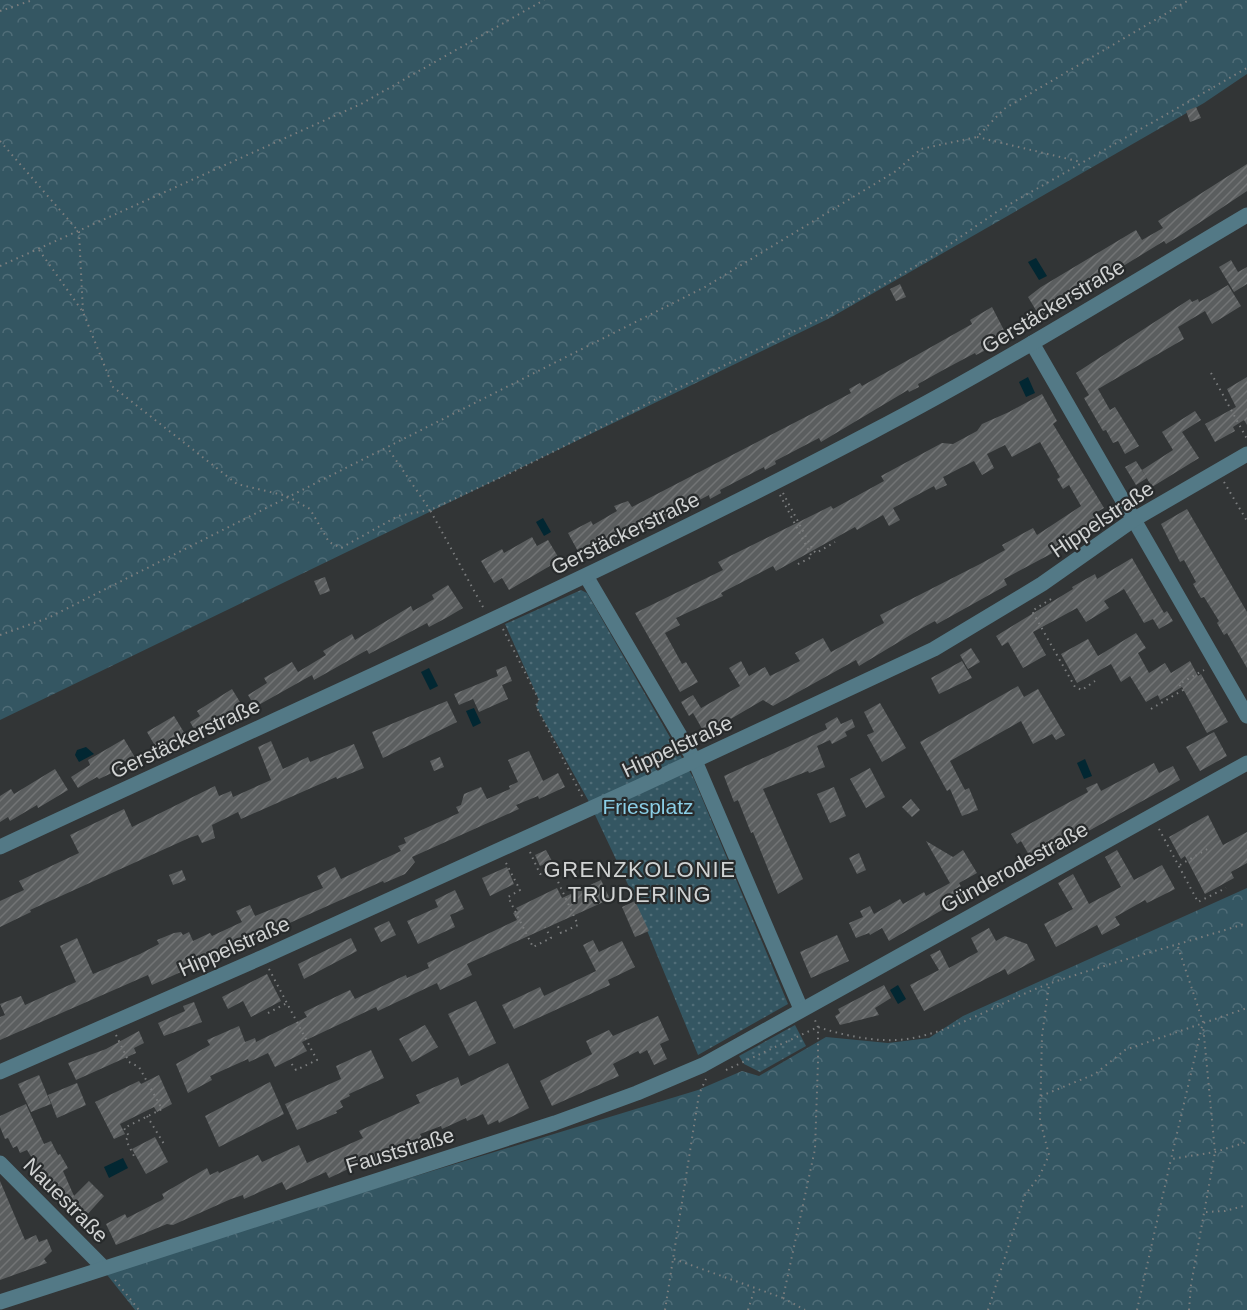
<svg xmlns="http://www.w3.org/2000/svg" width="1247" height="1310" font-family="Arial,sans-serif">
	<defs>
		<pattern id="forest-crowns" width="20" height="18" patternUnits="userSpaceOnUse" patternTransform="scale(1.5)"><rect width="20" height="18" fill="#345662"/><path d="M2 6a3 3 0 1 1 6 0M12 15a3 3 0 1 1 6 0" fill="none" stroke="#506d78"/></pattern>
		<pattern id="park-dots" width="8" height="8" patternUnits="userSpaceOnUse" patternTransform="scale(1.5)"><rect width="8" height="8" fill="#345662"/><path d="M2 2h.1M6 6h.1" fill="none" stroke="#506d78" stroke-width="1.8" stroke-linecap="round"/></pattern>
		<pattern id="building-hatch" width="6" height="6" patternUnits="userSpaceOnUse" patternTransform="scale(1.5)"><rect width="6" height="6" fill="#5b5e5f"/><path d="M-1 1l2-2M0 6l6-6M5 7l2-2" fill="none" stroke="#727475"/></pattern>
	</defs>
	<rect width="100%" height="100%" fill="#323536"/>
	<g fill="url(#forest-crowns)">
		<path d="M0 0H1247V74L1204 103 830 318 0 720Z"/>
		<path d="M1247 888V1310H135L104 1271 698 1090 742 1071 759 1076 826 1037 888 1043 929 1038 963 1016Z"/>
	</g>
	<g fill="url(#park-dots)">
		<path d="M581 590 587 593 694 779 788 1004 698 1055 630 889 588 800 536 706 539 700 505 624Z"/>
		<path d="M795 1025 806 1046 760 1072 744 1064 739 1056Z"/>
	</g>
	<g fill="#022732">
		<path d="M1036 258 1047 276 1039 280 1028 262Z"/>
		<path d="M1028 377 1035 393 1026 397 1019 382Z"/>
		<path d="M543 518 551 532 544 536 536 522Z"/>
		<path d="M429 668 438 686 430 690 421 672Z"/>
		<path d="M474 708 481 723 473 727 466 711Z"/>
		<path d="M86 747 94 754 79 762 75 755 77 750Z"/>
		<path d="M1085 759 1092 776 1084 779 1077 763Z"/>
		<path d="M898 985 906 999 898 1004 890 990Z"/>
		<path d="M123 1158 128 1168 109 1178 104 1167Z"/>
	</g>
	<g fill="url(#building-hatch)">
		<path d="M1196 107 1201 118 1190 122 1186 111Z"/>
		<path d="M1247 164V191L1184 233 1166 244 1164 241 1040 317 1028 297 1041 287 1136 230 1142 240 1163 228 1158 221Z"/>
		<path d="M1231 260 1238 272 1247 267V284L1234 292 1219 267Z"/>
		<path d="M900 284 906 297 896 301 890 289Z"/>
		<path d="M1228 285 1241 306 1212 324 1205 311 1178 327 1184 339 1098 389 1110 410 1115 407 1139 446 1125 454 1118 441 1113 443 1106 430 1103 431 1084 398 1089 395 1076 373 1190 299 1192 302 1198 299 1199 302Z"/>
		<path d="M992 307 1007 336 984 347 986 350 976 355 975 353 945 369 918 384 919 387 909 392 908 390 821 442 819 438 775 461 776 464 765 470 764 467 720 490 721 493 710 499 709 495 686 507 688 510 676 516 675 514 605 549 603 546 580 555 568 533 591 521 593 525 617 511 614 506 628 501 632 507 819 410 851 393 849 389 860 383 862 386 972 324 970 320Z"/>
		<path d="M1247 377V425L1244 420 1233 427 1235 431 1215 442 1205 424 1236 407 1227 389Z"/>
		<path d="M1042 394 1057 421 1053 424 1104 508 1097 512 1103 521 1062 548 1004 579 1007 585 937 624 935 621 922 628 859 666 856 660 773 706 763 700 705 734 693 713 689 716 681 702 693 695 701 708 696 711 740 686 729 668 741 661 749 676 765 667 770 676 800 661 795 653 823 638 831 652 884 623 880 615 982 563 1005 550 1002 545 1033 528 1037 535 1081 506 1069 485 1063 489 1057 479 1060 477 1040 442 1012 457 1005 445 987 454 994 468 982 475 974 461 943 477 947 485 936 490 934 486 893 508 900 520 889 526 883 515 857 530 855 527 776 571 773 566 721 593 723 596 676 618 680 625 665 633 682 664 686 662 698 682 680 692 635 613 723 570 718 562 831 506 833 509 884 481 881 476 942 443 953 444 977 431 982 424 1009 412Z"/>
		<path d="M1195 411 1201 420 1182 432 1199 458 1152 487 1142 470 1173 450 1162 432Z"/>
		<path d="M1136 461 1147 478 1136 485 1125 467Z"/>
		<path d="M1187 509 1247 612V668L1227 633 1224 635 1217 623 1219 621 1204 597 1201 598 1193 584 1196 582 1184 560 1180 562 1161 524Z"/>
		<path d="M532 537 537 546 548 540 560 560 509 590 502 578 494 583 481 561 502 549 504 553Z"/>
		<path d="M1132 558 1164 613 1167 611 1173 621 1159 629 1153 619 1144 623 1124 589 1104 601 1109 608 1086 622 1077 608 1033 632 1046 655 1023 668 1008 642 1002 646 996 636 1073 589 1072 587 1095 574 1097 579Z"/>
		<path d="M325 577 330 591 320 595 314 581Z"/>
		<path d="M448 585 463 608 446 618 429 627 427 623 369 654 367 650 314 680 312 675 255 707 248 695 267 683 264 678 292 662 298 672 326 655 323 651 352 634 355 640 411 606 413 611 434 599 432 595Z"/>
		<path d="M1136 633 1146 648 1138 653 1149 673 1165 663 1171 673 1190 661 1198 676 1201 674 1228 722 1207 733 1182 687 1160 700 1158 695 1146 702 1130 676 1121 682 1111 664 1077 683 1061 654 1088 639 1098 656Z"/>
		<path d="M971 648 980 662 968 669 960 655Z"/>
		<path d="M962 661 972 678 939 694 931 678Z"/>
		<path d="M506 666 512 681 502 685 508 699 479 712 469 690 473 699 459 705 454 694 498 676 496 670Z"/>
		<path d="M1018 686 1024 697 1038 689 1065 735 1056 740 1052 734 1033 744 1021 721 950 761 965 790 969 788 978 810 962 816 950 789 947 791 920 742Z"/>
		<path d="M232 689 243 707 197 734 190 722 200 716 197 711Z"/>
		<path d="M447 701 457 722 383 758 372 732Z"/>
		<path d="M880 703 906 748 882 762 867 735 874 732 864 712Z"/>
		<path d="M174 716 185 734 158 751 147 732Z"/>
		<path d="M837 717 841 724 852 719 855 727 845 732 847 736 832 744 830 740 817 746 825 767 809 773 808 771 763 789 803 879 778 894 753 832 751 833 738 800 734 802 724 776 827 729 825 724Z"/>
		<path d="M1214 732 1227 756 1200 771 1186 747Z"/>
		<path d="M124 739 136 759 114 772 99 779 97 777 78 788 71 777 90 765 88 760Z"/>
		<path d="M271 741 283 769 308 757 310 762 354 744 364 768 337 779 336 777 241 819 238 812 212 825 215 838 202 843 198 835 189 838 30 910 31 912 0 927V901L24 890 19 881 79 853 70 835 124 809 132 827 215 786 219 796 231 791 233 797 271 780 258 747Z"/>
		<path d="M529 751 543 781 558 773 565 787 539 799 538 796 516 805 519 809 412 857 415 862 405 874 384 883 383 881 152 985 148 975 0 1040V1017L5 1015 0 1004 21 996 25 1005 76 982 60 946 77 938 93 974 140 954 159 944 157 940 174 933 181 932 183 935 189 932 193 941 210 933 212 936 242 922 236 911 250 905 255 916 323 888 317 876 335 867 341 879 401 851 398 846 406 843 404 838 459 813 456 807 461 805 464 794 481 787 487 799 510 789 509 786 518 782 508 760Z"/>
		<path d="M440 757 444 767 434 771 430 761Z"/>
		<path d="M1154 763 1159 773 1173 766 1180 780 1033 862 1021 841 1017 844 1011 834 1088 792 1086 788 1097 783 1101 791Z"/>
		<path d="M870 768 885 797 866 808 850 779Z"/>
		<path d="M55 769 68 790 38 808 37 805 10 821 8 817 0 822V796L11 789 14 794Z"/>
		<path d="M834 787 846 816 830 823 817 794Z"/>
		<path d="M911 799 920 810 912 817 902 807Z"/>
		<path d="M1208 815 1223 845 1247 832V863L1231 872 1234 878 1205 894 1185 856 1181 859 1169 837Z"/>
		<path d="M926 841 953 857 963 850 977 873 959 883 966 896 889 941 882 928 870 935 869 933 856 938 849 923 863 917 860 911 870 906 874 914 900 899 903 904 924 892 926 896 950 883Z"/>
		<path d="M546 850 552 861 540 866 535 855Z"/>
		<path d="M1117 850 1134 880 1162 865 1175 889 1147 903 1145 900 1115 917 1120 925 1102 935 1097 925 1056 947 1044 924 1073 909 1058 883 1073 874 1089 904 1121 887 1105 857Z"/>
		<path d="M859 853 866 870 857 874 849 858Z"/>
		<path d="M507 867 514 884 490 896 482 878Z"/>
		<path d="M182 870 186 880 173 885 169 875Z"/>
		<path d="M601 880 610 899 467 964 472 975 440 990 437 983 378 1011 376 1007 302 1042 307 1051 275 1067 268 1053 249 1062 248 1059 210 1076 212 1080 188 1093 176 1064 210 1045 207 1040 239 1026 245 1042 255 1038 256 1042 307 1017 304 1012 350 990 355 999 406 975 407 978 429 968 427 963 517 920 513 913 518 911 516 908 557 888 562 898Z"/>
		<path d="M455 890 464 909 450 915 455 927 418 944 407 921 438 907 435 900Z"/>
		<path d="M635 901 649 931 635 937 622 907Z"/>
		<path d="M389 921 396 935 381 942 374 928Z"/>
		<path d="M989 928 996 941 1005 936 1027 944 1035 960 1008 975 1005 969 924 1011 910 985 939 970 930 955 940 950 949 968 978 952 971 938Z"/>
		<path d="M837 935 849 961 811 978 800 952Z"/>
		<path d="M351 938 357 951 304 979 298 964Z"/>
		<path d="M593 940 599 952 622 941 635 967 608 980 610 985 514 1029 502 1005 540 987 544 996 596 971 583 945Z"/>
		<path d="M267 974 281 1001 251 1017 243 1001 228 1009 222 997Z"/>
		<path d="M884 985 891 998 875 1008 879 1015 840 1025 835 1016 840 1013 838 1009Z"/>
		<path d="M476 1001 496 1043 469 1056 448 1014Z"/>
		<path d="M194 1002 202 1022 164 1036 158 1023 185 1011 183 1006Z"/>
		<path d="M658 1016 669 1040 660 1044 667 1059 654 1065 647 1050 640 1054 638 1051 613 1064 619 1076 552 1106 540 1081 592 1054 586 1041 609 1030 613 1036Z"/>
		<path d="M425 1025 438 1047 412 1062 399 1039Z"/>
		<path d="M139 1031 144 1043 134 1048 136 1053 76 1080 68 1063 106 1049Z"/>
		<path d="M371 1050 384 1078 349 1094 350 1096 340 1101 343 1107 336 1111 337 1113 297 1130 285 1104 341 1079 336 1066Z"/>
		<path d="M508 1063 529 1108 499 1123 498 1120 488 1125 483 1114 467 1121 466 1118 442 1129 441 1126 420 1134 423 1140 394 1157 391 1155 374 1163 372 1158 329 1178 326 1172 286 1190 282 1182 244 1199 243 1195 231 1199 173 1225 167 1224 116 1245 106 1224 125 1214 127 1218 162 1200 164 1198 162 1194 207 1168 210 1175 218 1171 219 1173 258 1155 262 1162 299 1145 307 1163 363 1138 359 1131 420 1103 416 1095 458 1077 461 1086Z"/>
		<path d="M39 1075 51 1104 31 1112 18 1084Z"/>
		<path d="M159 1075 172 1104 157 1112 154 1107 120 1124 125 1134 114 1139 95 1102 139 1081 141 1084Z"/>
		<path d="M270 1082 284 1114 219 1147 205 1116Z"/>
		<path d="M77 1083 86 1105 57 1118 48 1095Z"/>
		<path d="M26 1104 44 1144 51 1141 58 1155 60 1154 68 1168 63 1171 74 1196 89 1181 104 1196 85 1217 45 1180 27 1150 20 1153 17 1146 13 1148 8 1138 5 1139 0 1127V1116Z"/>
		<path d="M155 1137 168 1162 146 1174 132 1149Z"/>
		<path d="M0 1181 25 1240 36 1235 39 1242 47 1239 52 1251 44 1259 47 1263 0 1280Z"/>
	</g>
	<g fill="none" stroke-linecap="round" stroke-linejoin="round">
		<g stroke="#7c7e7f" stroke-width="2" stroke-dasharray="1.5 4.5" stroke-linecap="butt">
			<path d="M0 11 33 0"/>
			<path d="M977 137 1081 162"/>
			<path d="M0 141 79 232 83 312"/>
			<path d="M39 250 83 312 113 387 237 484 287 496 310 509 329 542 341 548 398 516 430 510 387 447"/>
			<path d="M0 266 361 104 544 0"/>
			<path d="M1211 373 1247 439"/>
			<path d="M1224 482 1247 521"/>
			<path d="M783 493 813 550 816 553 835 542"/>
			<path d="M780 495 812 557 794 566"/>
			<path d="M1051 599 1032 611 1075 687 1082 690 1095 681"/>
			<path d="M483 607 430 510 521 468 670 392 850 304 933 256 998 211 1247 68"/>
			<path d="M503 629 539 700 536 706 583 798"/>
			<path d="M0 635 48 618 705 287 896 171 921 149 977 137 1004 109 1189 0"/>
			<path d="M1151 709 1183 690 1179 684 1204 670"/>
			<path d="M1159 829 1198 902 1226 888"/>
			<path d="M530 852 540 874 554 873 578 925 561 933 556 922"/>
			<path d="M506 863 520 890 508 897 533 947 551 938 545 927"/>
			<path d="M1180 865 1209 848"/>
			<path d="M1178 947 1203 1022 1171 1159 1215 1152 1247 1142"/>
			<path d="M269 969 317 1060 296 1070 291 1063"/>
			<path d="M268 1013 287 1003"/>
			<path d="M116 1035 129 1062 139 1067 162 1109 124 1128 129 1136 126 1140 135 1158"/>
			<path d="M726 1070 818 1027C845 1036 879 1043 907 1039 958 1031 1003 1000 1051 983 1116 961 1182 944 1247 923"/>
			<path d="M1041 1096 1095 1074 1125 1050 1247 1008"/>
			<path d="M147 1116 164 1144"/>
			<path d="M1206 1212 1225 1211 1247 1205"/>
			<path d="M674 1259 783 1298 815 1149 818 1062V1027L814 1018"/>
			<path d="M115 1280 139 1310"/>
			<path d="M783 1298 805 1310"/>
			<path d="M665 1310 699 1094 706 1079"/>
			<path d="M748 1310 755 1288"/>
			<path d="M988 1310 1025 1195 1040 1175 1049 1155 1040 1120 1042 1036 1049 985"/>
			<path d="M1137 1310 1171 1159"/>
			<path d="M1189 1310 1191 1285 1215 1152 1203 1025"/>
		</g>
		<g stroke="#537986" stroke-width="15">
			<path d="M1032 343 1247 716"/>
			<path d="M586 576 695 761 801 1009"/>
			<path d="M0 847C291 711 586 583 870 433 999 366 1122 289 1247 215"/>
			<path d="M0 1072 263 957 638 787 934 649 1042 584 1133 520 1247 454"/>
			<path d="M0 1163 103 1267"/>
			<path d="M0 1302 555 1123 637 1093 703 1065 1247 763"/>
		</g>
	</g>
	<g text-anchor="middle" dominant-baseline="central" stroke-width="4.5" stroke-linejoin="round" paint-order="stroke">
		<g font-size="21" fill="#d1d3d3" stroke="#282b2c">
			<text transform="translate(1053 306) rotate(-31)">Gerstäckerstraße</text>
			<text transform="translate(1102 519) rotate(-34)">Hippelstraße</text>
			<text transform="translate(625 533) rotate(-26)">Gerstäckerstraße</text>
			<text transform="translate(185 738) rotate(-25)">Gerstäckerstraße</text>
			<text transform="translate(677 746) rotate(-25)">Hippelstraße</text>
			<text transform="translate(1014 867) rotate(-29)">Günderodestraße</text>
			<text transform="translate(234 946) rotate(-24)">Hippelstraße</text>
			<text transform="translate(400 1150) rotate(-17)">Fauststraße</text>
			<text transform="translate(66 1200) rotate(45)">Nauestraße</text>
		</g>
		<g font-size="21" fill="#8bcee6" stroke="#282b2c">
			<text x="648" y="806">Friesplatz</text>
		</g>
		<g font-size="22" letter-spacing="1.5" fill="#d1d3d3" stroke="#282b2c">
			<text x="640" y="869">GRENZKOLONIE<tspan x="640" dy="25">TRUDERING</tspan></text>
		</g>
	</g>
</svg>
